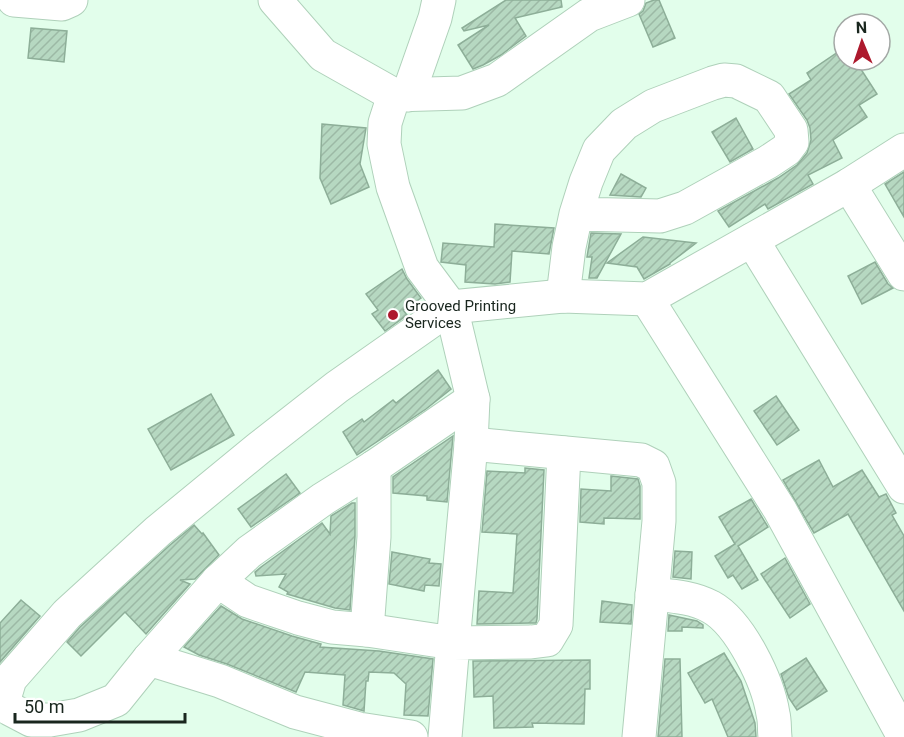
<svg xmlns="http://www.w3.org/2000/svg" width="904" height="737" font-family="Roboto,sans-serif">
	<defs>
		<pattern id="building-hatch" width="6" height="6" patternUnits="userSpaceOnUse" patternTransform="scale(1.5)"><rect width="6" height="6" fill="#b6d8c1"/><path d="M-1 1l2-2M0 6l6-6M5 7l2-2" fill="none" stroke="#9cb9a5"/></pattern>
	</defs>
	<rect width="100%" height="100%" fill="#e2feeb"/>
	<g fill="url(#building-hatch)" stroke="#8dae98" stroke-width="1.5">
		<path d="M506 0H561L562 7 515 18 526 36 501 55 483 65 473 69 458 45 489 25 464 31 462 28Z"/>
		<path d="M654 0H659L675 38 653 47 639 14 643 11 646 3Z"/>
		<path d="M31 28 67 31 64 62 28 58Z"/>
		<path d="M844 48V60H855L877 94 859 105 867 117 833 140 842 158 808 175 813 184 768 209 765 204 729 227 718 211 778 178 797 165 807 153 811 140 810 128 807 120 789 94 811 80 807 73Z"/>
		<path d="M736 118 753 149 730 162 712 132Z"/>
		<path d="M322 124 366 128 360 164 369 187 331 204 320 178Z"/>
		<path d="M904 172V217L885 184Z"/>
		<path d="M621 174 646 188 641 197 610 195Z"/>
		<path d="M495 224 554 228 549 254 512 251 510 282 495 284 465 282 466 265 441 262 443 243 494 247Z"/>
		<path d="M591 233 621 234 597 278H589L592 257H587Z"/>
		<path d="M643 237 696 243 670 263V264L644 279 637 267 607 263Z"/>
		<path d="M875 262 888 284 893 288 862 304 848 276Z"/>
		<path d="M402 269 407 279 421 298 403 310 407 315 385 331 372 314 378 310 366 294Z"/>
		<path d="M438 370 451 389 426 409 357 455 343 432 362 419 364 422 393 400 396 403Z"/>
		<path d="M211 394 234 435 171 470 148 429Z"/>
		<path d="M776 396 799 430 777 445 754 411Z"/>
		<path d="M453 436 447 502 427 500V496L393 493V477Z"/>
		<path d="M819 460 833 487 862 470 879 497 886 494 896 513 892 515 904 536V611L848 514 814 533 783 480Z"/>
		<path d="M525 468 544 470 537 619 536 623H530L477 624 479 591 513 593 517 534 482 532 487 471 525 473Z"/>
		<path d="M286 474 300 493 251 527 238 509Z"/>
		<path d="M611 476 638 479 640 486V519L604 518V524L580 522 581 489 611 491Z"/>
		<path d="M751 499 768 527 738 546 758 580 742 589 733 575 728 578 715 556 735 544 719 517Z"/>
		<path d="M352 503H355V536L350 610 335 608 287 594 288 592 279 587 286 574 256 576 255 572 261 567 322 523 330 534 331 516Z"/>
		<path d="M194 525 202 534 203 533 219 555 195 579 180 580 190 584 146 634 125 612 81 656 67 642 80 627 170 545Z"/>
		<path d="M675 551 692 552 691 579 673 577Z"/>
		<path d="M392 552 430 559 429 563 441 564 439 586 425 585 424 591 389 584Z"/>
		<path d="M785 558 810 604 790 618 761 574Z"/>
		<path d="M21 600 40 616 0 662V623Z"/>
		<path d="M602 601 632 605 631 624 600 622Z"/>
		<path d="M221 606 242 619 292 636 321 644 320 647 379 651 433 659 428 716 404 715 406 684 394 673 369 672 368 681H366L364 711 343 705 345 675 305 672 296 692 227 664 199 655 184 647Z"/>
		<path d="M669 615 697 621 703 625V628L682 627V631H668Z"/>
		<path d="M724 653 741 681 755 723 756 737H728L712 699 705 703 688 673Z"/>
		<path d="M806 658 827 691 797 710 789 698 781 674Z"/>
		<path d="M665 659H680L682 737H658Z"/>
		<path d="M590 660V689H585L584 724 532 723 533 727 494 728 493 696 474 697 473 661Z"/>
	</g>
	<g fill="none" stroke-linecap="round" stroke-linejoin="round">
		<defs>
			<g id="minor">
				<path d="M14 0 62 4 71 0"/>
				<path d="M275 0 323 55 394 95"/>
				<path d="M408 95 435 18 439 0"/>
				<path d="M849 185 904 274"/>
				<path d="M752 240 904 487"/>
				<path d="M563 296 569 247 576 214 586 182 599 150 624 124 653 106 713 83 724 80 736 81 769 97 791 130 792 142 786 150 768 162 685 208 660 216 576 214"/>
				<path d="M647 299 780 510 904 737"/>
				<path d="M473 399 374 467 323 499 249 552 218 581 149 659 116 700 79 715 50 720H31L10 709 4 699 10 679 67 614 158 531 259 448 337 387 451 307 563 296 647 299 849 185 904 150"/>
				<path d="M471 444 641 460 653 466 659 483V521L639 737"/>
				<path d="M218 581 248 601 298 618 332 627 367 630 453 643 471 444 473 399 451 307 422 268 393 187 384 144 385 123 394 95 462 93 497 80 589 15 628 0"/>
				<path d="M652 594C672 596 693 597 711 607 740 623 768 681 773 714 775 721 774 729 775 737"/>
				<path d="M367 630 374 537V467"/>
				<path d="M149 659 220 681 295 712 359 729 411 737"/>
				<path d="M445 737 453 643 531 642 547 640 556 625 564 453"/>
			</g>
		</defs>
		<use href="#minor" stroke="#afd1ba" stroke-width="35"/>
		<use href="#minor" stroke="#fff" stroke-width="33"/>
	</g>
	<circle fill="#ad192d" stroke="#fff" stroke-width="2" cx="393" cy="315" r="6"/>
	<g text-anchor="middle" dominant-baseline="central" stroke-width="4.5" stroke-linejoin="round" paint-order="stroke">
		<g font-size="15" fill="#19261e" stroke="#fff" text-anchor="start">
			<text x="405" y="306">Grooved Printing<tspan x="405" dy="17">Services</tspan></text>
		</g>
	</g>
	<g transform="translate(862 42) rotate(358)"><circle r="28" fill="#ffffff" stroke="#a3a8a5" stroke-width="1.5"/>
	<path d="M0-4.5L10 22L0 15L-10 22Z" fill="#ad192d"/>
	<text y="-9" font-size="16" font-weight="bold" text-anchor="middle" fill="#19261e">N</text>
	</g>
	<path d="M15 713v9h170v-9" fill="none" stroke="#19261e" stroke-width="3"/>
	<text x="24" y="713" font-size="18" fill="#19261e" stroke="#ffffff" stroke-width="4.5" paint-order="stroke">50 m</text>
</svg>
